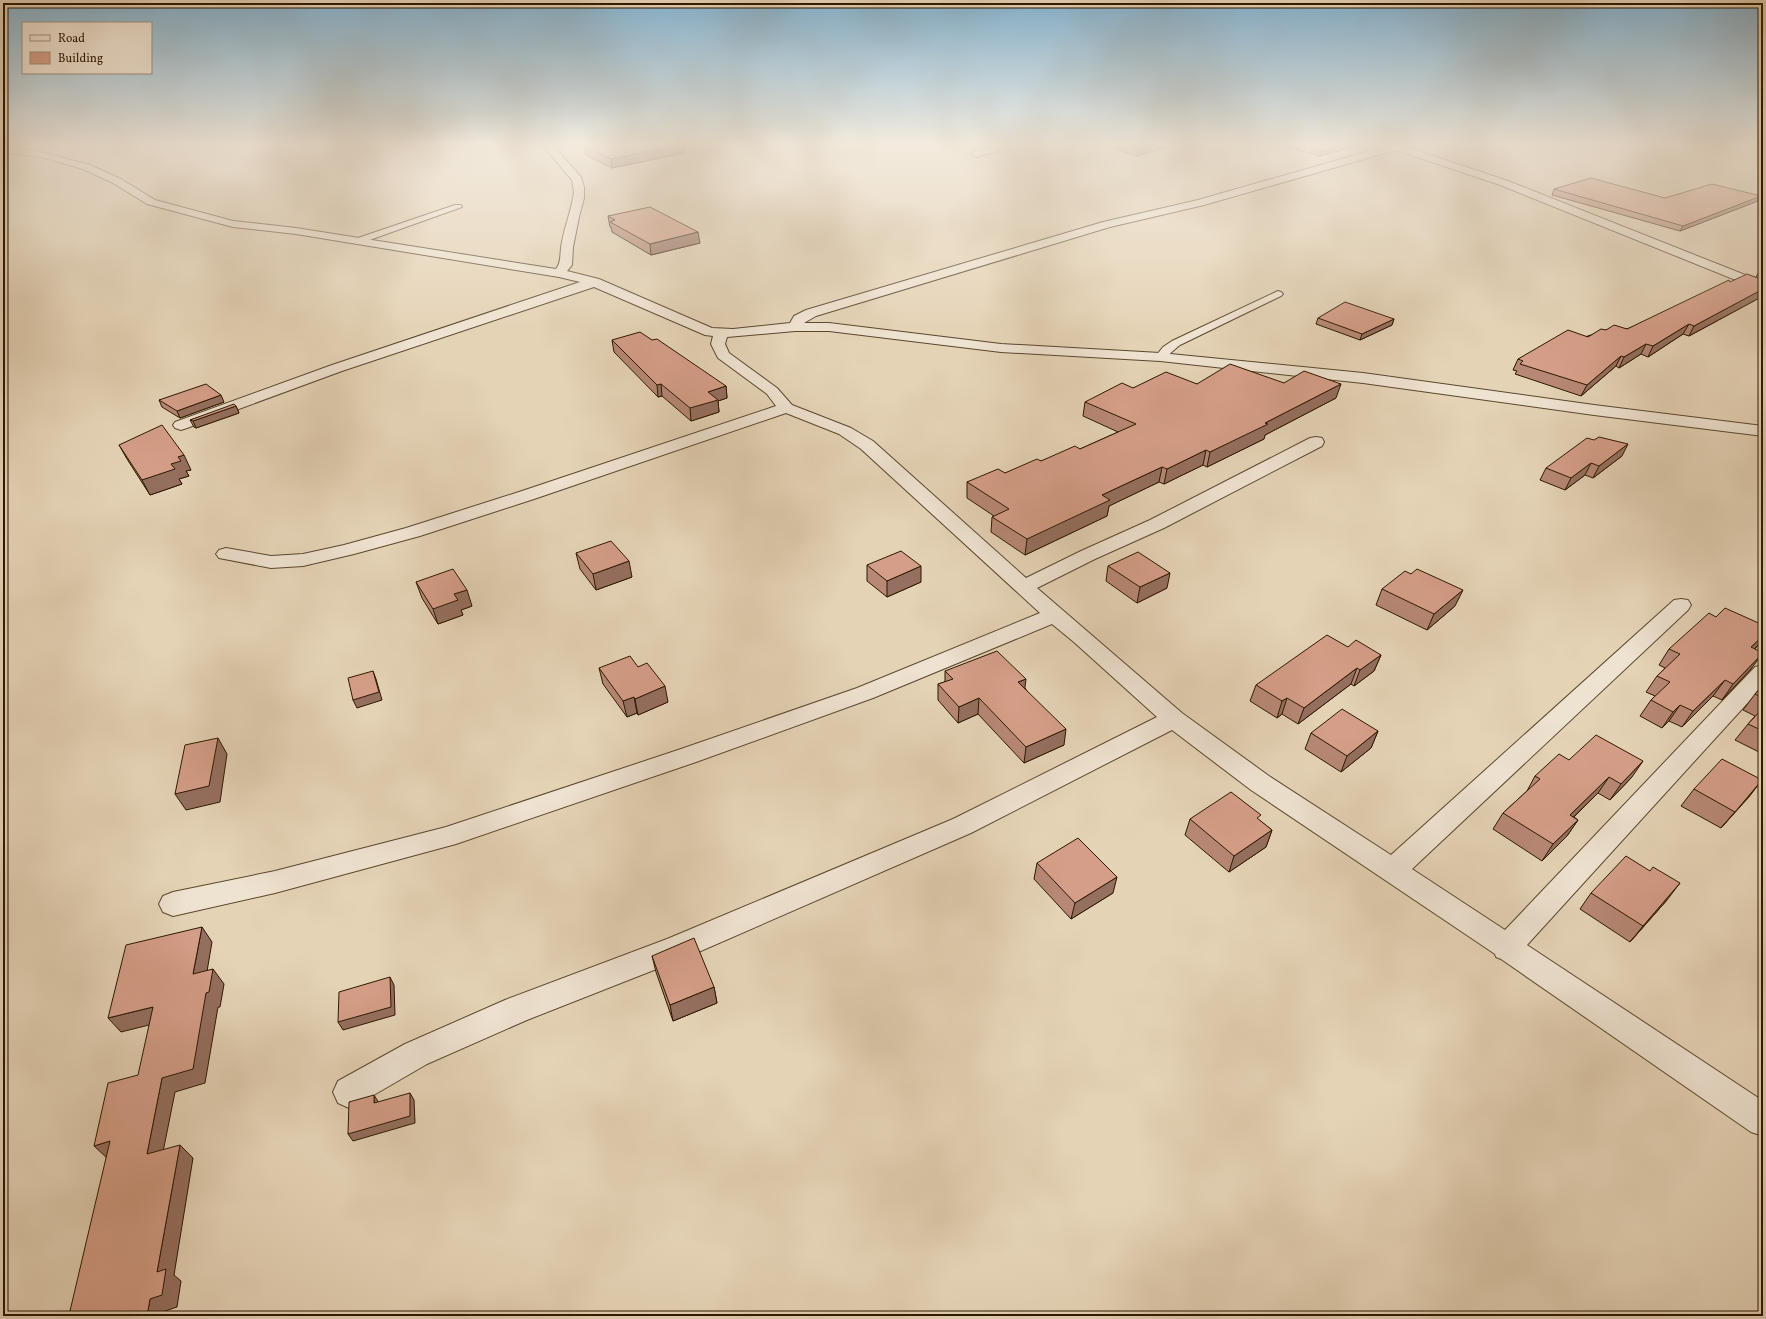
<svg xmlns="http://www.w3.org/2000/svg" width="1766" height="1319" font-family="Vollkorn,serif">
	<rect width="100%" height="100%" fill="#e5d3b6"/>
	<filter id="stains"><feTurbulence type="fractalNoise" baseFrequency=".005" numOctaves="4"/><feColorMatrix values="0 0 0 0 .2 0 0 0 0 .09 0 0 0 0 .02 0 0 0 .5 -.17"/></filter>
	<radialGradient id="worn" r=".72"><stop offset=".6" stop-color="#630" stop-opacity="0"/><stop offset="1" stop-color="#630" stop-opacity=".3"/></radialGradient>
	<g fill="none" stroke-linecap="round" stroke-linejoin="round">
		<defs>
			<g id="lane">
				<path d="M455 205H461L462 207 361 243 358 244 354 241 355 239Z"/>
				<path d="M1278 291 1281 292 1283 294 1281 296 1180 345C1174 349 1166 359 1160 360L1155 357 1163 347 1172 341Z"/>
			</g>
			<g id="street">
				<path d="M542 144H552L581 177 584 187V198L579 217 573 247 572 265 567 271 599 279 712 328 733 329 790 323 794 316 806 310 1103 222 1198 200 1387 146V144H1411L1406 147 1508 181 1763 282V291L1500 185 1396 150 1204 205 1110 227 816 316 804 323H829L1001 344 1160 353 1363 373 1594 405 1763 426V436L1594 415 1363 383 1160 361 1001 352 829 331H795L727 337 725 344 729 353 777 388 792 405 851 428 873 441 1026 578 1081 551 1150 520 1310 438 1316 437 1322 438 1324 442 1322 446 1164 528 1095 559 1037 588 1182 713 1269 776 1391 855 1674 600 1681 599 1688 600 1691 605 1688 610 1412 869 1505 930 1755 667 1763 665V686L1527 945 1763 1101V1136L1751 1132 1501 959 1496 957 1495 954 1251 790 1172 730 971 833 687 957 527 1020 427 1064 360 1103 349 1108 338 1103 333 1092 338 1081 405 1044 505 1000 667 939 953 819 1157 717 1075 643 1052 624 873 698 696 762 456 844 275 893 173 916 163 912 159 904 163 896 173 892 275 871 446 827 678 750 857 688 1040 613 861 449 839 434 786 413 534 499 420 536 354 554 303 566 271 568 219 558 216 554 219 550 226 548 271 556 303 554 344 545 406 528 522 491 776 406 767 394 718 358 711 344 713 336 705 335 594 287 342 371 187 428 181 430 175 428 173 425 175 422 332 365 580 282 559 277 296 234 233 227 147 204 113 183 83 169 45 158 3 152V146L45 153 90 165 121 179 155 200 233 221 296 228 556 269C561 263 560 256 561 248 563 231 570 215 573 198 575 192 573 186 572 180Z"/>
				<path d="M1005 144H1020L1018 146 976 157 971 154 973 152Z"/>
			</g>
		</defs>
		<use href="#lane" stroke="#5a472e" stroke-width="2"/>
		<use href="#street" stroke="#5a472e" stroke-width="2"/>
		<use href="#lane" fill="#eee2d0" fill-rule="evenodd"/>
		<use href="#street" fill="#eee2d0" fill-rule="evenodd"/>
	</g>
	<g fill="#b78875" stroke="#2c1800">
		<path d="M683 144 684 153 612 168 586 155 584 145Z"/>
		<path d="M1097 144H1178L1137 156Z"/>
		<path d="M1275 144H1362L1320 156Z"/>
		<path d="M1554 189 1665 198 1758 201 1680 231 1552 195Z"/>
		<path d="M608 216 700 243 651 255 612 232 611 227H610Z"/>
		<path d="M1763 267V296L1689 336 1683 334 1648 357 1641 354 1619 368 1616 366 1581 396 1515 374 1517 371 1513 370 1518 359 1606 330 1627 329 1756 277 1761 268Z"/>
		<path d="M1318 318 1394 319 1392 325 1360 340 1316 324Z"/>
		<path d="M612 340 726 386 727 398 718 401 719 412 691 421 662 396 658 397 614 352Z"/>
		<path d="M1284 383 1336 398 1265 435 1264 439 1207 467 1203 465 1164 484 1159 482 1109 506 1107 516 1025 555 991 532 992 517 994 516 967 498V482L1005 473 1041 461 1080 449 1118 432 1083 416 1085 402 1133 388 1197 384Z"/>
		<path d="M159 400 224 402 180 418 162 407Z"/>
		<path d="M236 406 239 413 196 428 194 427 190 420Z"/>
		<path d="M119 445 191 470 186 471 189 476 179 479 182 484 150 495 127 459Z"/>
		<path d="M1622 456 1593 478 1585 475 1565 490 1540 480 1546 468Z"/>
		<path d="M576 553 632 577 596 590 580 569Z"/>
		<path d="M867 565 921 582 887 597 867 581Z"/>
		<path d="M1108 566 1167 588 1137 603 1106 581Z"/>
		<path d="M1411 574 1455 606 1427 630 1376 605 1382 589Z"/>
		<path d="M416 582 472 606 461 610 463 615 438 624 422 598Z"/>
		<path d="M1759 644 1755 649 1751 669 1722 700 1713 696 1682 727 1669 721 1662 728 1640 716 1651 700 1655 696 1646 692 1657 676 1665 668 1659 665 1669 649Z"/>
		<path d="M1348 647 1381 655 1374 671 1354 686 1351 684 1298 724 1282 714 1277 718 1250 701 1256 685Z"/>
		<path d="M599 668 668 702 638 715 637 713 627 717 603 684Z"/>
		<path d="M945 671 1025 688 1064 745 1024 763 978 714 958 723 938 700V684L945 682Z"/>
		<path d="M1763 685V754L1735 740 1748 724 1755 716 1743 710 1755 694Z"/>
		<path d="M1378 731 1371 748 1341 772 1305 749 1311 733Z"/>
		<path d="M1569 760 1632 777 1610 800 1598 793 1574 817 1578 820 1567 836 1542 861 1493 829 1503 813 1527 791 1535 776Z"/>
		<path d="M1762 780 1721 828 1681 806 1694 789Z"/>
		<path d="M1190 819 1259 820 1272 830 1266 847 1229 872 1185 835Z"/>
		<path d="M1037 863 1113 893 1071 919 1034 879Z"/>
		<path d="M1591 893 1667 900 1630 942 1580 909Z"/>
		<path d="M652 956 714 987 717 1003 673 1021 656 972Z"/>
	</g>
	<g fill="#956f5f" stroke="#2c1800">
		<path d="M683 144 684 153 612 168 611 159Z"/>
		<path d="M1161 144H1178L1137 156 1138 150Z"/>
		<path d="M1346 144H1362L1320 156 1321 151Z"/>
		<path d="M1761 196 1758 201 1680 231 1683 226Z"/>
		<path d="M698 232 700 243 651 255 650 244Z"/>
		<path d="M1763 289V296L1689 336 1694 326Z"/>
		<path d="M1394 319 1392 325 1360 340 1362 334Z"/>
		<path d="M1689 324 1683 334 1648 357 1653 346Z"/>
		<path d="M1646 344 1641 354 1619 368 1624 357Z"/>
		<path d="M1621 356 1616 366 1581 396 1587 385Z"/>
		<path d="M661 384 662 396 658 397 657 385Z"/>
		<path d="M1341 384 1336 398 1265 435 1264 439 1207 467 1210 452 1265 423Z"/>
		<path d="M726 386 727 398 718 401 719 412 691 421 690 408 708 392Z"/>
		<path d="M221 395 224 402 180 418 177 411Z"/>
		<path d="M236 406 239 413 196 428 193 421Z"/>
		<path d="M1628 444 1622 456 1593 478 1599 466Z"/>
		<path d="M1206 450 1203 465 1164 484 1167 469Z"/>
		<path d="M184 455 191 470 186 471 189 476 179 479 182 484 150 495 142 480 171 464 178 457Z"/>
		<path d="M1591 463 1585 475 1565 490 1571 478Z"/>
		<path d="M1162 467 1159 482 1109 506 1107 516 1025 555 1027 539 1102 495Z"/>
		<path d="M629 561 632 577 596 590 593 574Z"/>
		<path d="M921 566V582L887 597V581Z"/>
		<path d="M1170 573 1167 588 1137 603 1140 587Z"/>
		<path d="M467 590 472 606 461 610 463 615 438 624 433 609 454 594Z"/>
		<path d="M1463 590 1455 606 1427 630 1434 614Z"/>
		<path d="M1763 636V639L1759 644 1740 663 1751 647Z"/>
		<path d="M1763 653 1751 669 1722 700 1733 684Z"/>
		<path d="M1381 655 1374 671 1354 686 1360 670Z"/>
		<path d="M1357 668 1351 684 1298 724 1304 708Z"/>
		<path d="M373 671 376 679 382 700 357 708 353 700Z"/>
		<path d="M1026 679 1024 695 1018 682Z"/>
		<path d="M1725 680 1713 696 1682 727 1693 711Z"/>
		<path d="M665 686 668 702 638 715 635 699Z"/>
		<path d="M634 697 637 713 627 717 623 701Z"/>
		<path d="M979 698 978 714 958 723 959 707Z"/>
		<path d="M1287 698 1282 714 1277 718 1282 701Z"/>
		<path d="M1680 705 1669 721 1662 728 1673 712Z"/>
		<path d="M1066 729 1064 745 1024 763 1026 747Z"/>
		<path d="M1378 731 1371 748 1341 772 1347 756Z"/>
		<path d="M218 738 227 754 220 802 186 810 175 794Z"/>
		<path d="M1643 761 1632 777 1610 800 1621 784Z"/>
		<path d="M1609 777 1598 793 1559 831 1570 815Z"/>
		<path d="M1762 780 1749 797 1721 828 1735 812Z"/>
		<path d="M1578 820 1567 836 1542 861 1553 844Z"/>
		<path d="M1272 830 1266 847 1229 872 1234 856Z"/>
		<path d="M1117 877 1113 893 1071 919 1075 903Z"/>
		<path d="M1680 883 1667 900 1630 942 1643 926Z"/>
		<path d="M202 927 212 942 204 989 193 974Z"/>
		<path d="M213 969 224 984 220 1007H218L205 1083 175 1092 160 1167 147 1154 162 1078 206 993Z"/>
		<path d="M390 977 394 985 395 1015 343 1030 338 1022Z"/>
		<path d="M714 987 717 1003 673 1021 670 1005Z"/>
		<path d="M153 1007 165 1021 121 1032 108 1018Z"/>
		<path d="M410 1093 414 1100 415 1123 353 1141 348 1134Z"/>
		<path d="M374 1095 379 1103H374Z"/>
		<path d="M110 1141 108 1159 94 1146Z"/>
		<path d="M180 1145 193 1158 174 1275 181 1281 177 1307 165 1311 164 1316H147L150 1299 157 1272Z"/>
	</g>
	<g fill="#d59e88" stroke="#2c1800">
		<path d="M586 144H683L611 159 584 145Z"/>
		<path d="M1115 144H1161L1138 150Z"/>
		<path d="M1295 144H1346L1321 151Z"/>
		<path d="M1591 178 1665 198 1712 184 1761 196 1683 226 1554 189Z"/>
		<path d="M650 207 698 232 650 244 610 222 615 220 608 216Z"/>
		<path d="M1747 274 1763 280V289L1694 326 1689 324 1653 346 1646 344 1624 357 1621 356 1587 385 1520 364 1523 361 1518 359 1568 330 1588 337 1601 329 1606 330 1614 325 1627 329 1729 280 1730 282Z"/>
		<path d="M1345 302 1394 319 1362 334 1318 318Z"/>
		<path d="M640 332 652 340 657 339 726 386 708 392 718 400 690 408 661 384 657 385 612 340Z"/>
		<path d="M1230 364 1284 383 1304 371 1341 384 1265 423 1268 424 1210 452 1206 450 1167 469 1162 467 1102 495 1110 500 1027 539 992 517 1009 509 967 482 998 469 1005 473 1037 459 1041 461 1075 446 1080 449 1136 424 1085 402 1122 383 1133 388 1166 372 1197 384Z"/>
		<path d="M206 384 221 395 177 411 159 400Z"/>
		<path d="M234 404 236 406 193 421 190 420Z"/>
		<path d="M162 425 184 455 178 457 181 461 171 464 175 469 142 480 119 445Z"/>
		<path d="M1599 437 1628 444 1599 466 1591 463 1571 478 1546 468 1587 438 1594 440Z"/>
		<path d="M611 541 629 561 593 574 576 553Z"/>
		<path d="M901 551 921 566 887 581 867 565Z"/>
		<path d="M1138 552 1170 573 1140 587 1108 566Z"/>
		<path d="M453 569 467 590 454 594 458 600 433 609 416 582Z"/>
		<path d="M1417 569 1463 590 1434 614 1382 589 1405 571 1411 574Z"/>
		<path d="M1725 608 1763 625V636L1751 647 1763 653 1733 684 1725 680 1693 711 1680 705 1673 712 1651 700 1670 682 1657 676 1680 654 1669 649 1709 613 1716 617Z"/>
		<path d="M1327 635 1348 647 1356 640 1381 655 1360 670 1357 668 1304 708 1287 698 1282 701 1256 685Z"/>
		<path d="M997 651 1026 679 1018 682 1066 729 1026 747 979 698 959 707 938 684 953 679 945 671Z"/>
		<path d="M630 656 638 667 647 663 665 686 635 699 634 697 623 701 599 668Z"/>
		<path d="M373 671 379 692 353 700 348 678Z"/>
		<path d="M1763 685V698L1755 694Z"/>
		<path d="M1763 708V731L1748 724Z"/>
		<path d="M1342 709 1378 731 1347 756 1311 733Z"/>
		<path d="M1596 735 1643 761 1621 784 1609 777 1570 815 1578 820 1553 844 1503 813 1540 779 1535 776 1559 754 1569 760Z"/>
		<path d="M218 738 209 786 175 794 185 745Z"/>
		<path d="M1722 759 1762 780 1735 812 1694 789Z"/>
		<path d="M1231 792 1261 815 1257 818 1272 830 1234 856 1190 819Z"/>
		<path d="M1078 838 1117 877 1075 903 1037 863Z"/>
		<path d="M1626 856 1650 871 1653 867 1680 883 1643 926 1591 893Z"/>
		<path d="M202 927 193 974 213 969 209 992 206 993 193 1069 162 1078 147 1154 180 1145 157 1272 166 1269 162 1295 150 1299 147 1316H58L70 1311 110 1141 94 1146 108 1083 138 1075 153 1007 108 1018 126 945Z"/>
		<path d="M694 938 714 987 670 1005 652 956Z"/>
		<path d="M390 977 391 1007 338 1022 339 992Z"/>
		<path d="M410 1093V1116L348 1134 349 1102 374 1095V1103Z"/>
	</g>
	<linearGradient id="sky" x2="0" y2="1"><stop stop-color="#87b5d2"/><stop offset="0.44" stop-color="#f3ebde"/><stop offset="1" stop-color="#f3ebde" stop-opacity="0"/></linearGradient>
	<rect width="1766" height="328" fill="url(#sky)"/>
	<rect width="1766" height="1319" fill="none" stroke="#e5d3b6" stroke-width="16"/>
	<rect x="4" y="4" width="1758" height="1311" fill="none" stroke="#2c1800" stroke-width="2"/>
	<rect x="8" y="8" width="1750" height="1303" fill="none" stroke="#2c1800"/>
	<rect x="22" y="22" width="130" height="52" fill="#eee2d0" stroke="#a0917d"/>
	<rect x="30" y="35" width="20" height="6" fill="#eee2d0" stroke="#a0917d"/>
	<text x="58" y="42" font-size="12" fill="#2c1800">Road</text>
	<rect x="30" y="52" width="20" height="12" fill="#d59e88" stroke="#a0917d"/>
	<text x="58" y="62" font-size="12" fill="#2c1800">Building</text>
	<rect width="100%" height="100%" filter="url(#stains)"/>
	<rect width="100%" height="100%" fill="url(#worn)"/>
</svg>
